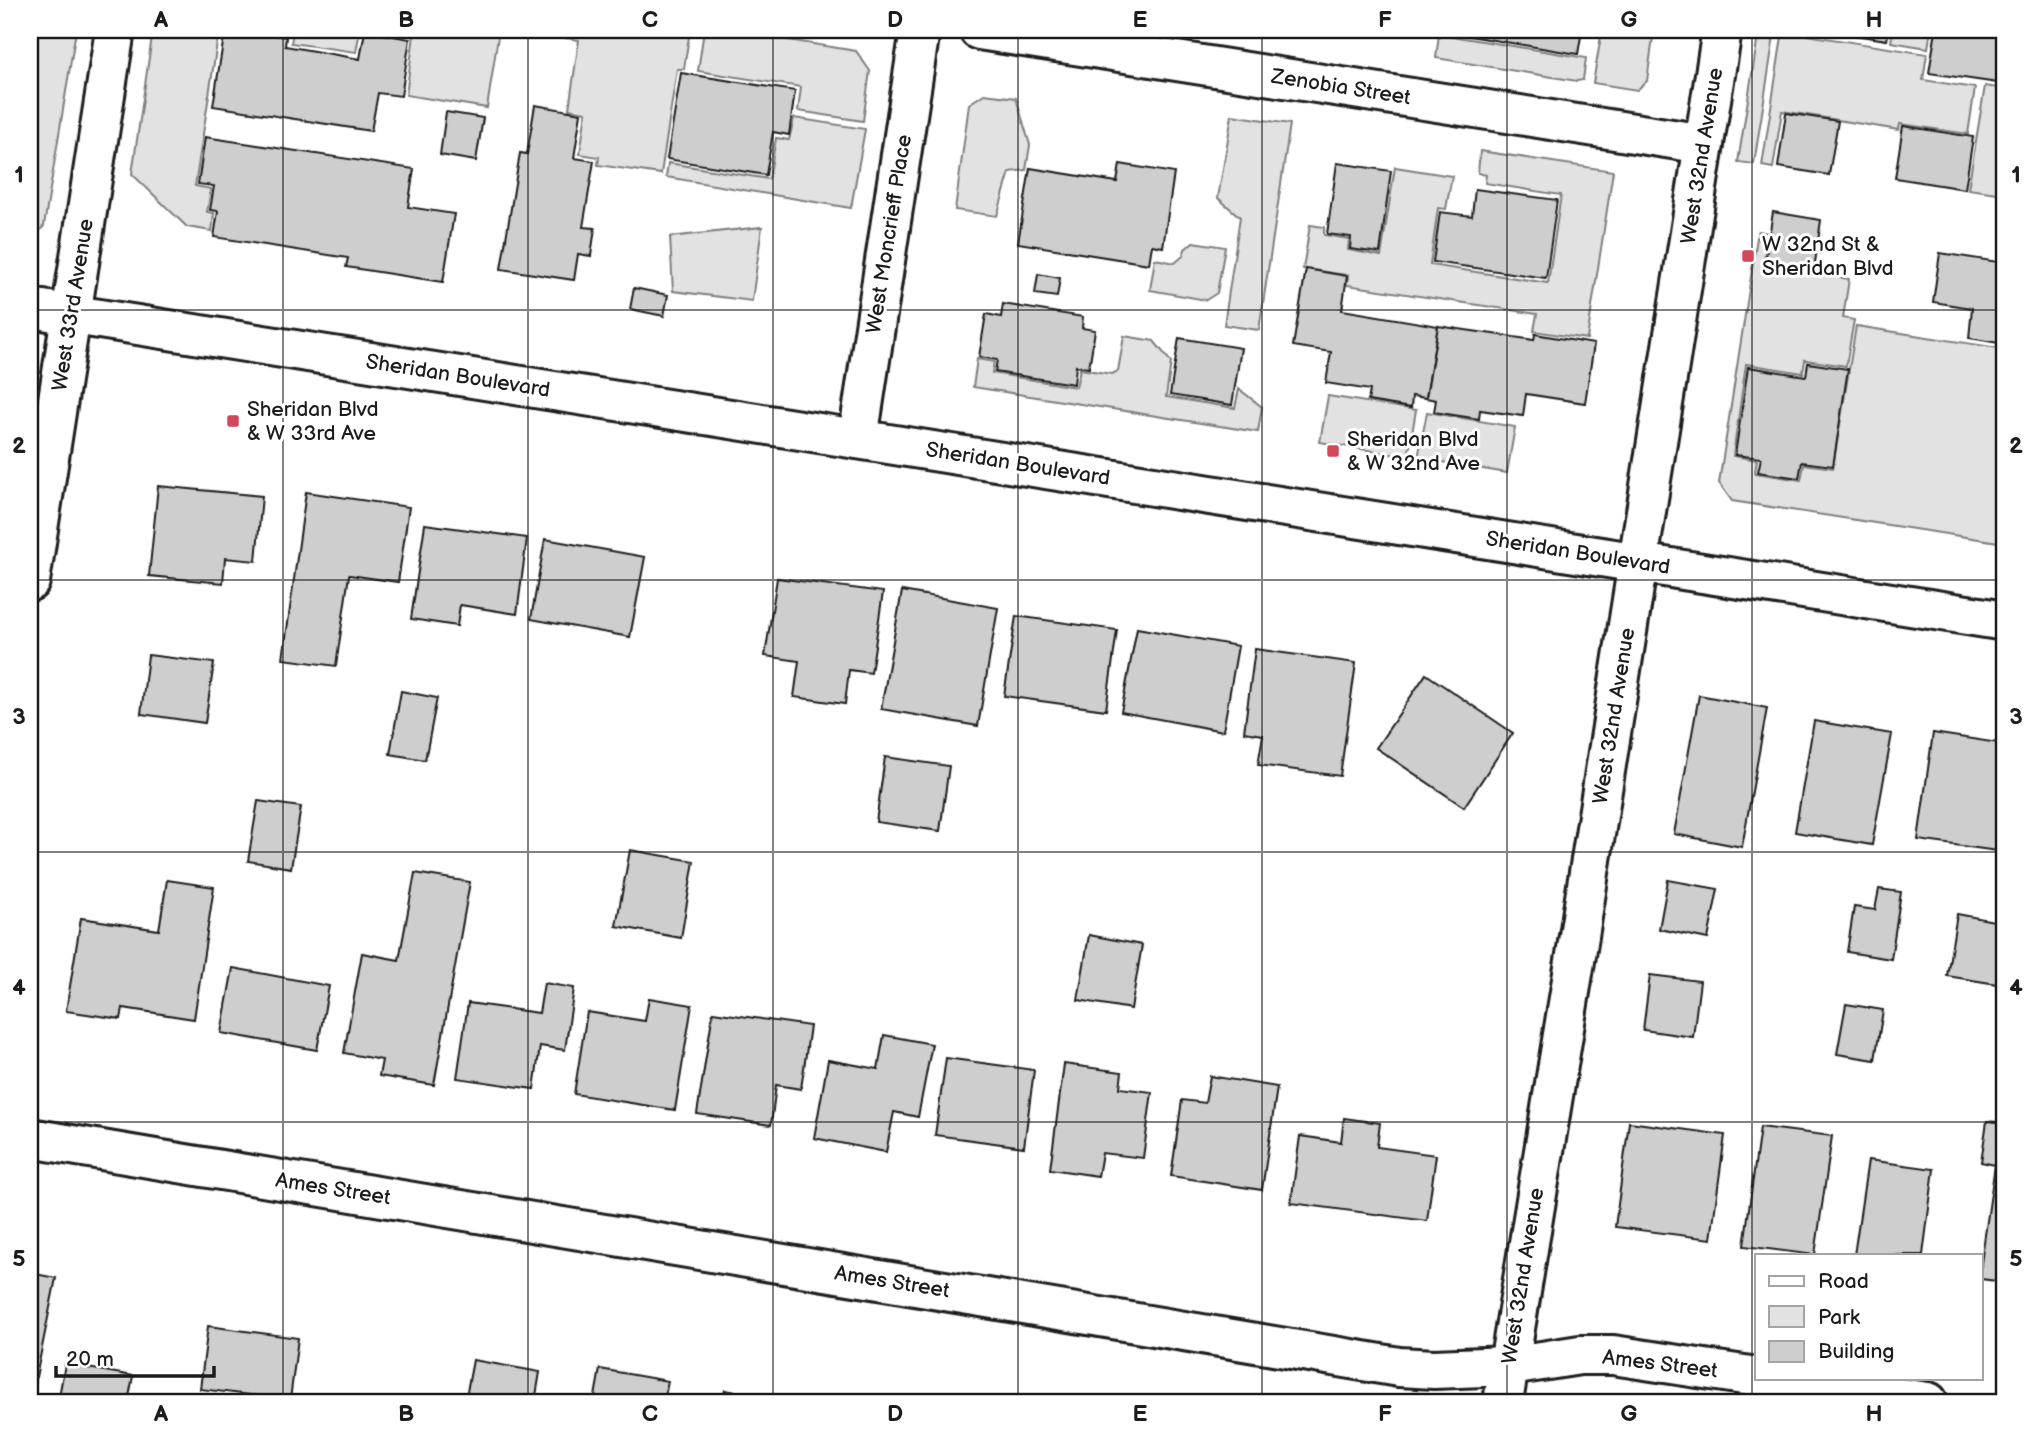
<svg xmlns="http://www.w3.org/2000/svg" width="2035" height="1432" font-family="'Balsamiq Sans',sans-serif">
	<rect width="100%" height="100%" fill="#fff"/>
	<filter id="ink" filterUnits="userSpaceOnUse"><feTurbulence type="fractalNoise" baseFrequency=".0143" numOctaves="2"/><feDisplacementMap in="SourceGraphic" scale="14" xChannelSelector="R" yChannelSelector="G"/><feConvolveMatrix kernelMatrix="1 2 1 2 8 2 1 2 1" color-interpolation-filters="sRGB"/></filter>
	<g filter="url(#ink)">
		<g fill="#e2e2e2" stroke="#7f7f7f" stroke-width="2">
			<path d="M30 30H76L44 226 35 236 30 235Z"/>
			<path d="M153 30H219L195 186 211 189 207 212 214 213 212 231 187 227 132 174Z"/>
			<path d="M283 30H360L356 52 291 43 293 32Z"/>
			<path d="M402 30H499L487 108 406 95 414 35 401 33Z"/>
			<path d="M538 30H690L684 69H677L661 174 598 165 599 157 580 154 586 112 569 109 579 40 538 34Z"/>
			<path d="M704 30H727L856 51 870 71 863 121 798 111 801 87 698 71Z"/>
			<path d="M1602 30H1654L1647 81 1637 90 1593 83Z"/>
			<path d="M1759 30H1775L1754 164 1738 162Z"/>
			<path d="M1783 30H1806V35L1927 54 1923 80 1975 88 1968 134 1900 124 1899 130 1782 111 1773 168 1762 166Z"/>
			<path d="M1893 30H1931L1928 48 1891 42Z"/>
			<path d="M1439 34 1586 58 1583 80 1577 81 1436 58Z"/>
			<path d="M1985 86 2005 89V194L1968 189Z"/>
			<path d="M984 94 1016 98 1030 145 1026 170 1010 172 997 216 955 210 969 104Z"/>
			<path d="M1232 115 1290 124 1259 330 1224 325 1240 217 1218 198Z"/>
			<path d="M794 118 865 129 851 208 666 177 668 163 769 179 776 138 789 140Z"/>
			<path d="M1480 151 1613 171 1587 339 1534 331 1537 314 1347 285 1348 275 1303 269 1310 225 1324 227V235L1349 239 1348 250 1381 256 1395 167 1452 176 1446 209 1438 208 1430 265 1548 283 1561 195 1485 183 1486 175 1478 173Z"/>
			<path d="M762 227 752 301 673 291 670 237Z"/>
			<path d="M1758 231 1768 233 1763 266 1849 279 1843 318 1854 320 1846 366 1805 360 1803 373 1746 364 1733 456 1757 460 1755 473 1801 480 1804 464 1833 468 1856 326 2005 349V543L1732 501 1719 483Z"/>
			<path d="M1193 242 1225 247 1217 293 1206 300 1150 290 1155 259 1175 263 1183 256 1185 249Z"/>
			<path d="M1124 336 1154 341 1171 362 1166 397 1235 408 1239 389 1262 407 1258 432 973 387 977 359 994 362 992 373 1076 387 1080 369 1112 374 1118 371Z"/>
			<path d="M1328 396 1416 410 1408 457 1320 442Z"/>
			<path d="M1427 412 1515 427 1507 473 1418 458Z"/>
		</g>
		<g fill="#cecece" stroke="#1c1c1c" stroke-width="2">
			<path d="M225 30H243L286 37 285 46 360 59 365 31 410 39 401 96 378 93 371 131 213 106Z"/>
			<path d="M1434 30H1582L1578 54Z"/>
			<path d="M1822 30H1889L1887 40Z"/>
			<path d="M1936 30H2005V84L1929 73Z"/>
			<path d="M681 73 795 91 789 135 773 132 766 175 667 159Z"/>
			<path d="M535 105 581 113 574 158 594 161 583 227 595 228 591 256 578 254 574 280 501 269 520 153 527 154Z"/>
			<path d="M446 112 483 118 476 161 440 155Z"/>
			<path d="M1786 113 1838 121 1829 175 1778 167Z"/>
			<path d="M1903 126 1973 137 1965 189 1895 178Z"/>
			<path d="M205 137 414 169 408 207 454 214 443 282 346 267 348 258 214 237 218 211 210 210 214 186 198 184Z"/>
			<path d="M1337 163 1391 171 1380 253 1350 249 1351 237 1327 234Z"/>
			<path d="M1120 164 1174 173 1163 247 1152 245 1149 264 1018 243 1030 168 1117 182Z"/>
			<path d="M1475 189 1557 200 1546 278 1433 262 1440 212 1472 216Z"/>
			<path d="M1773 212 1821 220 1814 270 1765 262Z"/>
			<path d="M1940 253 2005 263V344L1969 338 1972 308 1933 302Z"/>
			<path d="M1306 269 1347 276 1342 310 1438 326 1426 398 1412 396 1411 408 1368 401 1370 390 1326 383 1331 352 1293 346Z"/>
			<path d="M1038 274 1060 278 1057 297 1035 294Z"/>
			<path d="M634 288 668 295 664 316 630 309Z"/>
			<path d="M1003 304 1083 317 1082 328 1095 330 1089 368 1076 366 1074 384 995 372 997 360 979 357 986 314 1001 317Z"/>
			<path d="M1438 326 1534 340 1535 334 1594 344 1585 403 1526 394 1523 416 1480 410 1479 419 1434 412 1436 400 1426 398Z"/>
			<path d="M1179 338 1241 348 1232 405 1170 395Z"/>
			<path d="M1808 363 1848 369 1833 466 1802 462 1799 478 1758 472 1761 458 1735 455 1748 367 1806 376Z"/>
			<path d="M158 486 262 496 256 561 225 558 223 583 149 576Z"/>
			<path d="M306 492 409 507 398 582 349 575 336 666 283 659Z"/>
			<path d="M425 524 527 538 517 614 460 605 457 626 411 619Z"/>
			<path d="M545 539 645 557 630 637 531 619Z"/>
			<path d="M777 578 883 592 871 673 849 670 845 704 794 697 799 661 765 656Z"/>
			<path d="M902 591 998 608 978 726 881 709Z"/>
			<path d="M1016 616 1117 630 1106 710 1004 696Z"/>
			<path d="M1137 628 1238 646 1223 731 1121 712Z"/>
			<path d="M1255 649 1356 663 1340 776 1258 765 1263 735 1244 732Z"/>
			<path d="M148 655 214 663 205 723 141 714Z"/>
			<path d="M1426 674 1513 733 1464 807 1376 748Z"/>
			<path d="M401 691 437 698 425 760 390 754Z"/>
			<path d="M1699 695 1767 708 1742 847 1674 834Z"/>
			<path d="M1814 721 1892 734 1872 845 1795 832Z"/>
			<path d="M1933 733 2005 744V852L1918 840Z"/>
			<path d="M885 757 949 766 940 831 876 822Z"/>
			<path d="M258 801 301 807 291 868 248 861Z"/>
			<path d="M630 850 694 861 681 938 616 926Z"/>
			<path d="M415 873 470 882 434 1085 379 1076 382 1060 344 1053 362 953 399 960Z"/>
			<path d="M167 880 214 887 194 1019 123 1008 121 1019 66 1011 81 918 159 930Z"/>
			<path d="M1668 880 1718 889 1708 939 1659 929Z"/>
			<path d="M1879 889 1901 892 1891 959 1847 952 1854 907 1875 910Z"/>
			<path d="M1957 914 2005 923 1997 984 1947 976Z"/>
			<path d="M1089 935 1142 945 1131 1009 1078 1000Z"/>
			<path d="M233 968 329 986 317 1050 221 1033Z"/>
			<path d="M1650 975 1700 981 1693 1037 1643 1030Z"/>
			<path d="M544 983 574 988 565 1050 540 1046 534 1089 457 1078 468 1003 539 1013Z"/>
			<path d="M649 998 692 1005 675 1110 574 1094 587 1012 645 1021Z"/>
			<path d="M1846 1004 1883 1010 1875 1060 1837 1054Z"/>
			<path d="M713 1012 810 1026 801 1089 776 1085 771 1125 697 1114Z"/>
			<path d="M884 1035 932 1044 918 1117 894 1112 886 1152 814 1138 828 1060 878 1069Z"/>
			<path d="M946 1058 1034 1070 1024 1147 935 1135Z"/>
			<path d="M1064 1064 1122 1072 1120 1088 1152 1092 1143 1158 1102 1153 1098 1176 1050 1169Z"/>
			<path d="M1210 1076 1277 1087 1262 1190 1171 1176 1182 1100 1205 1103Z"/>
			<path d="M1344 1118 1380 1123 1377 1147 1436 1155 1427 1221 1291 1203 1300 1136 1341 1142Z"/>
			<path d="M1987 1121 2005 1123V1282L1981 1279V1263L1995 1165 1981 1162Z"/>
			<path d="M1629 1122 1725 1135 1711 1239 1615 1227Z"/>
			<path d="M1760 1127 1832 1136 1815 1255 1744 1246Z"/>
			<path d="M1868 1160 1934 1169 1923 1255H1854Z"/>
			<path d="M30 1273 56 1278 34 1387 30 1386Z"/>
			<path d="M208 1326 298 1338 290 1400 200 1389Z"/>
			<path d="M473 1360 540 1372 535 1402H465Z"/>
			<path d="M65 1364 133 1376 128 1402H58Z"/>
			<path d="M600 1369 668 1381 664 1402H594Z"/>
			<path d="M725 1390 783 1400V1402H722Z"/>
		</g>
		<g fill="none" stroke-linecap="round" stroke-linejoin="round">
			<defs>
				<g id="street">
					<path d="M979 30 1704 144"/>
					<path d="M858 439 920 30"/>
					<path d="M30 581 115 30"/>
					<path d="M30 1138 1399 1367 1434 1369 1509 1366 1580 1355H1613L1757 1377"/>
					<path d="M1763 1378 1928 1402"/>
				</g>
				<path id="secondary" d="M1503 1402 1576 955 1722 30"/>
				<path id="primary" d="M30 308 2005 621"/>
			</defs>
			<use href="#street" stroke="#1c1c1c" stroke-width="44"/>
			<use href="#secondary" stroke="#1c1c1c" stroke-width="44"/>
			<use href="#primary" stroke="#1c1c1c" stroke-width="44"/>
			<use href="#street" stroke="#fff" stroke-width="38"/>
			<use href="#secondary" stroke="#fff" stroke-width="38"/>
			<use href="#primary" stroke="#fff" stroke-width="38"/>
		</g>
	</g>
	<path fill="none" stroke="#1c1c1c" stroke-width="2" stroke-opacity="0.55" d="M283 30V1402M528 30V1402M773 30V1402M1018 30V1402M1262 30V1402M1507 30V1402M1752 30V1402M30 310H2005M30 580H2005M30 852H2005M30 1122H2005"/>
	<g fill="#d1495b" stroke="#fff" stroke-width="2.5">
		<rect x="1741" y="249" width="14" height="14" rx="3.5"/>
		<rect x="226" y="414" width="14" height="14" rx="3.5"/>
		<rect x="1326" y="444" width="14" height="14" rx="3.5"/>
	</g>
	<g text-anchor="middle" dominant-baseline="central" stroke-width="6" stroke-linejoin="round" paint-order="stroke">
		<g font-size="21" fill="#1c1c1c" stroke="#fff">
			<text transform="translate(1341 87) rotate(9)">Zenobia Street</text>
			<text transform="translate(1702 156) rotate(-81)">West 32nd Avenue</text>
			<text transform="translate(889 234) rotate(-81)">West Moncrieff Place</text>
			<text transform="translate(73 305) rotate(-81)">West 33rd Avenue</text>
			<text transform="translate(458 376) rotate(9)">Sheridan Boulevard</text>
			<text transform="translate(1018 464) rotate(9)">Sheridan Boulevard</text>
			<text transform="translate(1578 553) rotate(9)">Sheridan Boulevard</text>
			<text transform="translate(1614 716) rotate(-81)">West 32nd Avenue</text>
			<text transform="translate(333 1189) rotate(9)">Ames Street</text>
			<text transform="translate(1523 1276) rotate(-81)">West 32nd Avenue</text>
			<text transform="translate(892 1282) rotate(9)">Ames Street</text>
			<text transform="translate(1660 1364) rotate(7)">Ames Street</text>
		</g>
		<g font-size="21" fill="#1c1c1c" stroke="#fff" text-anchor="start">
			<text x="1762" y="244">W 32nd St &amp;<tspan x="1762" dy="24">Sheridan Blvd</tspan></text>
			<text x="247" y="409">Sheridan Blvd<tspan x="247" dy="24">&amp; W 33rd Ave</tspan></text>
			<text x="1347" y="439">Sheridan Blvd<tspan x="1347" dy="24">&amp; W 32nd Ave</tspan></text>
		</g>
	</g>
	<rect width="2035" height="1432" fill="none" stroke="#fff" stroke-width="77"/>
	<rect x="1755" y="1254" width="228" height="126" fill="#ffffff" stroke="#a4a4a4" stroke-width="2"/>
	<rect x="1769" y="1276" width="35" height="10" fill="#ffffff" stroke="#a4a4a4" stroke-width="2"/>
	<text x="1818" y="1288" font-size="21" fill="#1c1c1c">Road</text>
	<rect x="1769" y="1306" width="35" height="21" fill="#e2e2e2" stroke="#a4a4a4" stroke-width="2"/>
	<text x="1818" y="1324" font-size="21" fill="#1c1c1c">Park</text>
	<rect x="1769" y="1341" width="35" height="21" fill="#cecece" stroke="#a4a4a4" stroke-width="2"/>
	<text x="1818" y="1358" font-size="21" fill="#1c1c1c">Building</text>
	<path d="M56 1366v10h158v-10" fill="none" stroke="#1c1c1c" stroke-width="3.5"/>
	<text x="66" y="1366" font-size="21" fill="#1c1c1c" stroke="#ffffff" stroke-width="5" paint-order="stroke">20 m</text>
	<rect x="38" y="38" width="1958" height="1356" fill="none" stroke="#1c1c1c" stroke-width="2.5"/>
	<g font-size="23" text-anchor="middle" font-weight="bold" fill="#1c1c1c">
		<text x="161" y="27">A</text>
		<text x="406" y="27">B</text>
		<text x="650" y="27">C</text>
		<text x="895" y="27">D</text>
		<text x="1140" y="27">E</text>
		<text x="1385" y="27">F</text>
		<text x="1629" y="27">G</text>
		<text x="1874" y="27">H</text>
		<text x="19" y="182">1</text>
		<text x="2016" y="182">1</text>
		<text x="19" y="453">2</text>
		<text x="2016" y="453">2</text>
		<text x="19" y="724">3</text>
		<text x="2016" y="724">3</text>
		<text x="19" y="995">4</text>
		<text x="2016" y="995">4</text>
		<text x="19" y="1266">5</text>
		<text x="2016" y="1266">5</text>
		<text x="161" y="1421">A</text>
		<text x="406" y="1421">B</text>
		<text x="650" y="1421">C</text>
		<text x="895" y="1421">D</text>
		<text x="1140" y="1421">E</text>
		<text x="1385" y="1421">F</text>
		<text x="1629" y="1421">G</text>
		<text x="1874" y="1421">H</text>
	</g>
</svg>
